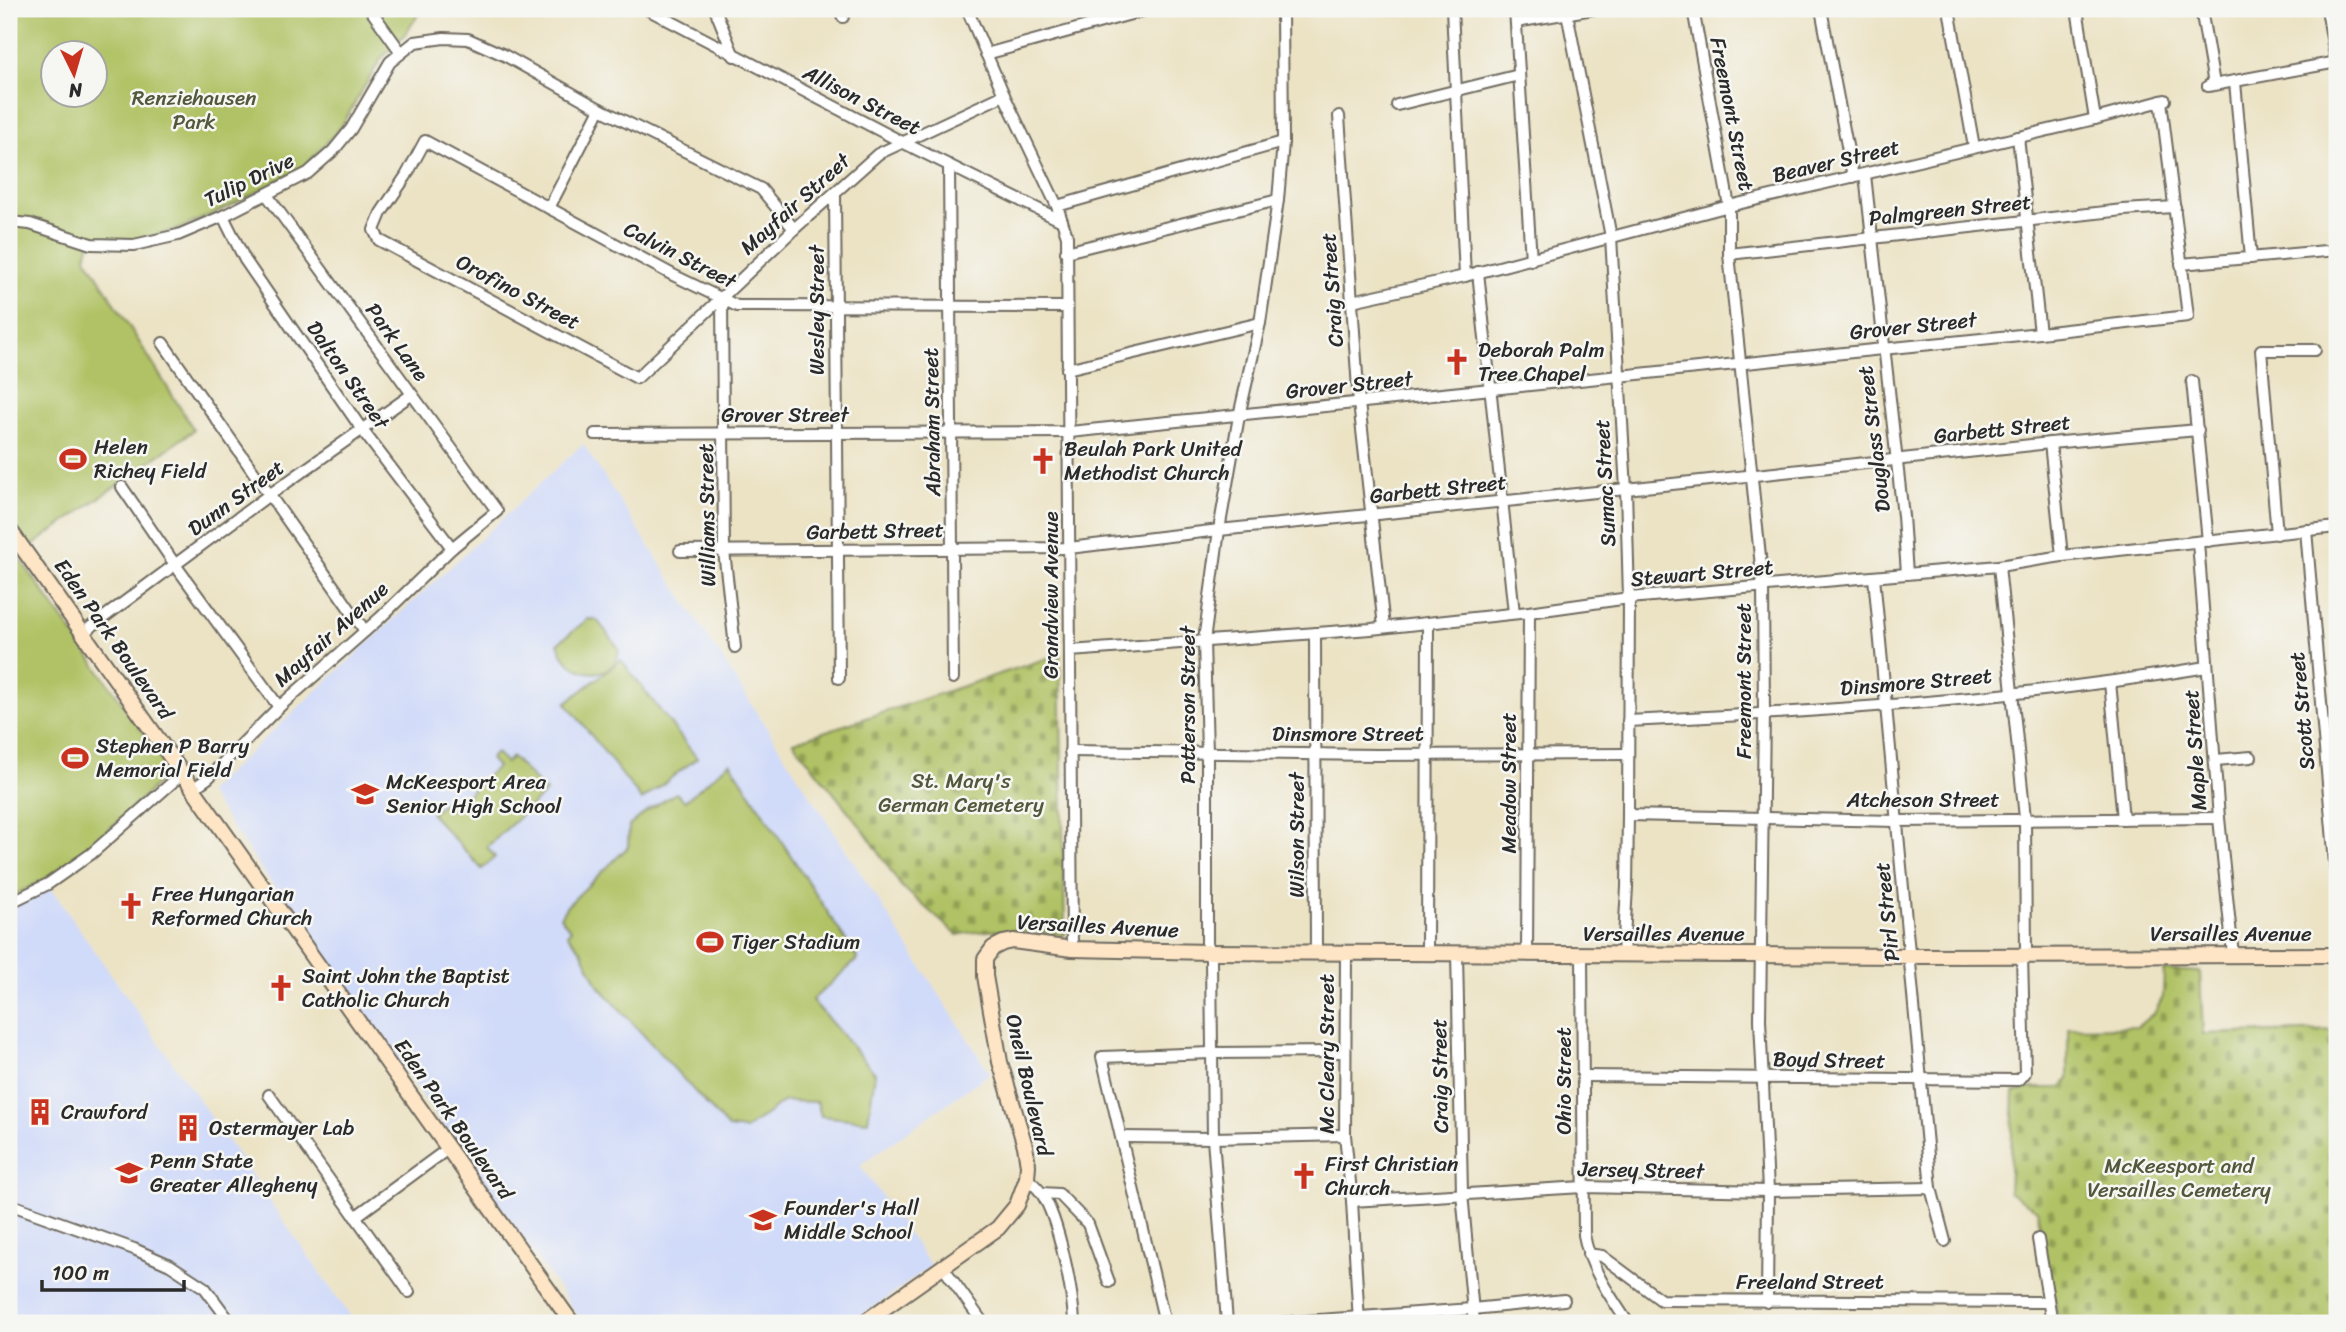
<svg xmlns="http://www.w3.org/2000/svg" width="2346" height="1332" font-family="Sriracha,sans-serif">
	<defs>
		<pattern id="cemetery-stones" width="16" height="16" patternUnits="userSpaceOnUse" patternTransform="scale(1.75)"><rect width="16" height="16" fill="#b0c265"/><path d="M2 7V4a2 2 0 0 1 4 0v3zM10 15v-3a2 2 0 0 1 4 0v3z" fill="#8f9e53"/></pattern>
	</defs>
	<rect width="100%" height="100%" fill="#f6f6f2"/>
	<filter id="ink" filterUnits="userSpaceOnUse"><feTurbulence type="fractalNoise" baseFrequency=".0143" numOctaves="2"/><feDisplacementMap in="SourceGraphic" scale="14" xChannelSelector="R" yChannelSelector="G"/><feConvolveMatrix kernelMatrix="1 2 1 2 8 2 1 2 1" color-interpolation-filters="sRGB"/></filter>
	<filter id="wash" filterUnits="userSpaceOnUse"><feTurbulence type="fractalNoise" baseFrequency=".00686" numOctaves="4" result="noise"/><feDisplacementMap in="SourceGraphic" scale="28" xChannelSelector="R" yChannelSelector="G"/><feGaussianBlur stdDeviation="1.57" result="paint"/><feColorMatrix in="noise" values="0 0 0 0 0 0 0 0 0 0 0 0 0 0 0 0 0 1.4 0 .05"/><feComposite in="paint" operator="in"/></filter>
	<g filter="url(#wash)">
		<rect width="100%" height="100%" fill="#ece3c5"/>
		<g fill="#d0daf9">
			<path d="M583 444 990 1073 860 1165 931 1266 852 1323H583L207 792Z"/>
			<path d="M48 884 355 1323H9V903Z"/>
		</g>
		<g fill="#b0c265" stroke="#6e7648" stroke-width="2" fill-rule="evenodd">
			<path d="M9 9H422L406 33 381 59 340 128 304 167 228 207 177 230 134 240 91 238 86 257 194 430 18 556 171 771 92 845 44 880 9 898ZM52 52H94V94H52Z"/>
			<path d="M588 619 597 620 619 649C618 682 568 681 558 643Z"/>
			<path d="M621 660 697 758 642 800 566 703Z"/>
			<path d="M496 753 506 763 512 757 546 792 487 847 495 857 482 869 431 814 444 802 451 810 497 767 490 759Z"/>
			<path d="M730 762 858 959 812 1000 875 1073 868 1121 821 1116 817 1102 784 1101 745 1130 728 1128 598 985 581 950 567 934 571 930 560 917 567 906 628 847 629 826 647 811 676 793 685 801Z"/>
		</g>
		<g fill="url(#cemetery-stones)" stroke="#6e7648" stroke-width="2">
			<path d="M1060 654 1065 935C1028 931 993 927 957 935L901 886 868 836 793 742Z"/>
			<path d="M2164 970 2200 972 2203 1034 2337 1030V1323H2059L2037 1210 2009 1192 2014 1092 2031 1088H2060L2068 1080V1028L2137 1027 2155 1012 2163 997Z"/>
		</g>
	</g>
	<g filter="url(#ink)">
		<g fill="none" stroke-linecap="round" stroke-linejoin="round">
			<defs>
				<g id="street">
					<path d="M370 9 400 51"/>
					<path d="M647 9 902 142 1062 221"/>
					<path d="M715 9 734 56"/>
					<path d="M839 9 843 17"/>
					<path d="M967 9 1004 95 1057 206 1067 236 1072 949"/>
					<path d="M1452 9 1465 276"/>
					<path d="M1515 9 1531 260"/>
					<path d="M1693 9 1729 206V254L1763 586 1764 713 1760 1020 1768 1191 1767 1302"/>
					<path d="M1821 9 1853 177"/>
					<path d="M1949 9 1974 147"/>
					<path d="M2077 9 2095 119"/>
					<path d="M2201 9 2214 84"/>
					<path d="M2327 9 2337 68"/>
					<path d="M1567 13 1611 237 1626 489 1629 598 1628 815 1627 887 1623 955"/>
					<path d="M1516 22 1593 9"/>
					<path d="M986 54 1149 9"/>
					<path d="M2235 82 2251 258"/>
					<path d="M2208 86 2337 62"/>
					<path d="M1004 95 878 154 794 229 637 378 379 240 374 230 381 213 406 176 425 141 673 275 737 306 1067 307"/>
					<path d="M1397 105 1519 75"/>
					<path d="M1339 116 1359 403 1384 627"/>
					<path d="M2018 137 2040 333"/>
					<path d="M949 165 953 678"/>
					<path d="M1865 175 1903 516 1907 574"/>
					<path d="M835 194 839 678"/>
					<path d="M1057 206 1283 142"/>
					<path d="M549 208 600 109"/>
					<path d="M223 216 245 260 291 327 363 431 452 548"/>
					<path d="M9 222 30 224 91 244 134 245 178 235 223 216 308 173 333 151 351 129 390 62 415 42 444 38 468 39 504 55 600 109 761 189 794 229"/>
					<path d="M1066 252 1278 200"/>
					<path d="M1729 254 2123 210 2175 207"/>
					<path d="M2181 264 2337 250"/>
					<path d="M1478 272 1514 613"/>
					<path d="M722 298 724 551 735 647"/>
					<path d="M1352 301 1465 276 1729 206 2095 119 2165 100"/>
					<path d="M163 343 365 631"/>
					<path d="M1067 369 1260 323"/>
					<path d="M2192 381 2208 541"/>
					<path d="M595 434 1070 432 2040 333 2188 316 2161 101"/>
					<path d="M2050 443 2062 556"/>
					<path d="M122 487 176 566 279 707"/>
					<path d="M2306 530 2337 887"/>
					<path d="M2277 534 2261 350H2315"/>
					<path d="M2198 542 2219 818 2233 955"/>
					<path d="M680 551 1069 548 1219 530 1626 489 2050 443 2198 430"/>
					<path d="M1999 566 2025 818 2026 955"/>
					<path d="M1874 577 1931 1188 1945 1241"/>
					<path d="M84 632 269 495 411 395"/>
					<path d="M1315 633 1316 953"/>
					<path d="M1070 651 1371 629 1529 612 1629 598 1999 566 2062 556 2337 527"/>
					<path d="M2110 682 2123 819"/>
					<path d="M1628 721C1821 712 2017 699 2207 667"/>
					<path d="M1070 751 1376 755 1627 754"/>
					<path d="M2216 760 2251 757"/>
					<path d="M194 788 208 778 279 707 380 618 452 548 497 511 267 195"/>
					<path d="M1628 815 1896 821 2219 818"/>
					<path d="M9 903 48 884 91 854 183 773"/>
					<path d="M1346 953 1345 1135 1352 1201 1359 1323"/>
					<path d="M1427 953 1428 623"/>
					<path d="M1457 954 1462 1193 1474 1323"/>
					<path d="M1527 954 1529 612"/>
					<path d="M1582 954 1584 1235C1590 1268 1610 1296 1628 1323"/>
					<path d="M1584 1076 2019 1080 2025 1073 2022 955"/>
					<path d="M269 1095 409 1292"/>
					<path d="M1122 1137 1213 1138 1345 1135"/>
					<path d="M1027 1178C1032 1183 1038 1188 1042 1194 1059 1220 1073 1292 1074 1323"/>
					<path d="M1042 1193 1059 1194 1088 1224 1109 1282"/>
					<path d="M1352 1201 1583 1187 1768 1191 1931 1188"/>
					<path d="M9 1204 134 1249 170 1265 205 1288 231 1323"/>
					<path d="M355 1217 449 1148"/>
					<path d="M2038 1239 2052 1323"/>
					<path d="M1588 1254 1602 1256 1661 1300 2048 1302"/>
					<path d="M943 1267 983 1323"/>
					<path d="M1165 1323 1102 1057 1211 1053 1344 1052"/>
					<path d="M1227 1323 1213 1138 1211 960 1207 943V753L1204 641 1219 530 1239 416 1260 323 1278 200 1283 142 1282 9"/>
					<path d="M1277 1323 1472 1309 1564 1300"/>
				</g>
				<g id="secondary">
					<path d="M9 529 572 1323"/>
					<path d="M863 1323 998 1228 1017 1205 1027 1178 1028 1165 1025 1146 1000 1062 985 976V959L993 948 1003 943 1013 941 1072 949 1209 952 1911 956 2337 955"/>
				</g>
			</defs>
			<use href="#street" stroke="#6f6b61" stroke-width="14"/>
			<use href="#secondary" stroke="#6f6b61" stroke-width="18"/>
			<use href="#street" stroke="#fff" stroke-width="10"/>
			<use href="#secondary" stroke="#fde5c5" stroke-width="14"/>
		</g>
	</g>
	<defs>
		<symbol id="church-bare" viewBox="-9 -9 18 18"><path d="M-1.2-6h2.4v3.5h3.3v2.4h-3.3V6h-2.4V-.1h-3.3v-2.4h3.3Z" fill="#c8321e" stroke="#f6f6f2" stroke-width="2.5" paint-order="stroke"/></symbol>
		<symbol id="stadium-bare" viewBox="-9 -9 18 18"><path d="M0-5a6.5 5 0 1 0 0 10a6.5 5 0 1 0 0-10ZM-3.5-1.8h7v3.6h-7Z" fill="#c8321e" stroke="#f6f6f2" stroke-width="2.5" paint-order="stroke"/></symbol>
		<symbol id="school-bare" viewBox="-9 -9 18 18"><path d="M0-5L7-2L0 1L-7-2ZM-4 1L0 2.5L4 1V4Q0 6-4 4Z" fill="#c8321e" stroke="#f6f6f2" stroke-width="2.5" paint-order="stroke"/></symbol>
		<symbol id="building-bare" viewBox="-9 -9 18 18"><path d="M-4-6H4V6H1V3H-1V6H-4ZM-2.5-4.3h1.7v1.8h-1.7ZM.8-4.3h1.7v1.8H.8ZM-2.5-1h1.7V.8h-1.7ZM.8-1h1.7V.8H.8Z" fill="#c8321e" stroke="#f6f6f2" stroke-width="2.5" paint-order="stroke"/></symbol>
		<symbol id="university-bare" viewBox="-9 -9 18 18"><path d="M0-5L7-2L0 1L-7-2ZM-4 1L0 2.5L4 1V4Q0 6-4 4Z" fill="#c8321e" stroke="#f6f6f2" stroke-width="2.5" paint-order="stroke"/></symbol>
	</defs>
	<g fill-rule="evenodd">
		<use href="#church-bare" x="1438" y="343" width="38" height="38"/>
		<use href="#stadium-bare" x="54" y="440" width="38" height="38"/>
		<use href="#church-bare" x="1024" y="442" width="38" height="38"/>
		<use href="#stadium-bare" x="56" y="739" width="38" height="38"/>
		<use href="#school-bare" x="346" y="775" width="38" height="38"/>
		<use href="#church-bare" x="112" y="887" width="38" height="38"/>
		<use href="#stadium-bare" x="691" y="923" width="38" height="38"/>
		<use href="#church-bare" x="262" y="969" width="38" height="38"/>
		<use href="#building-bare" x="21" y="1093" width="38" height="38"/>
		<use href="#building-bare" x="169" y="1109" width="38" height="38"/>
		<use href="#university-bare" x="110" y="1154" width="38" height="38"/>
		<use href="#church-bare" x="1285" y="1157" width="38" height="38"/>
		<use href="#school-bare" x="744" y="1201" width="38" height="38"/>
	</g>
	<g text-anchor="middle" dominant-baseline="central" stroke-width="5" stroke-linejoin="round" paint-order="stroke">
		<g font-size="21" fill="#53583c" stroke="#f6f6f2">
			<text x="194" y="98">Renziehausen<tspan x="194" dy="24">Park</tspan></text>
			<text x="961" y="781">St. Mary's<tspan x="961" dy="24">German Cemetery</tspan></text>
			<text x="2179" y="1166">McKeesport and<tspan x="2179" dy="24">Versailles Cemetery</tspan></text>
		</g>
		<g font-size="21" fill="#2b2b2b" stroke="#f6f6f2">
			<text transform="translate(862 100) rotate(27)">Allison Street</text>
			<text transform="translate(1732 114) rotate(79)">Freemont Street</text>
			<text transform="translate(1836 161) rotate(-13)">Beaver Street</text>
			<text transform="translate(249 180) rotate(-26)">Tulip Drive</text>
			<text transform="translate(795 204) rotate(-42)">Mayfair Street</text>
			<text transform="translate(1950 210) rotate(-6)">Palmgreen Street</text>
			<text transform="translate(680 255) rotate(27)">Calvin Street</text>
			<text transform="translate(1332 290) rotate(-94)">Craig Street</text>
			<text transform="translate(518 292) rotate(28)">Orofino Street</text>
			<text transform="translate(817 310) rotate(-90)">Wesley Street</text>
			<text transform="translate(1913 326) rotate(-6)">Grover Street</text>
			<text transform="translate(397 342) rotate(54)">Park Lane</text>
			<text transform="translate(348 375) rotate(55)">Dalton Street</text>
			<text transform="translate(1349 385) rotate(-6)">Grover Street</text>
			<text x="785" y="415">Grover Street</text>
			<text transform="translate(932 422) rotate(-91)">Abraham Street</text>
			<text transform="translate(2002 429) rotate(-6)">Garbett Street</text>
			<text transform="translate(1874 439) rotate(-97)">Douglass Street</text>
			<text transform="translate(1605 483) rotate(-93)">Sumac Street</text>
			<text transform="translate(1438 489) rotate(-6)">Garbett Street</text>
			<text transform="translate(236 498) rotate(-36)">Dunn Street</text>
			<text transform="translate(707 515) rotate(-91)">Williams Street</text>
			<text transform="translate(875 531) rotate(-1)">Garbett Street</text>
			<text transform="translate(1702 573) rotate(-5)">Stewart Street</text>
			<text transform="translate(1051 595) rotate(-90)">Grandview Avenue</text>
			<text transform="translate(331 634) rotate(-42)">Mayfair Avenue</text>
			<text transform="translate(114 639) rotate(55)">Eden Park Boulevard</text>
			<text transform="translate(1744 681) rotate(-90)">Freemont Street</text>
			<text transform="translate(1916 682) rotate(-5)">Dinsmore Street</text>
			<text transform="translate(1188 705) rotate(-90)">Patterson Street</text>
			<text transform="translate(2302 711) rotate(-95)">Scott Street</text>
			<text x="1348" y="734">Dinsmore Street</text>
			<text transform="translate(2195 750) rotate(-94)">Maple Street</text>
			<text transform="translate(1509 783) rotate(-90)">Meadow Street</text>
			<text x="1923" y="800">Atcheson Street</text>
			<text transform="translate(1297 835) rotate(-90)">Wilson Street</text>
			<text transform="translate(1887 912) rotate(-96)">Pirl Street</text>
			<text transform="translate(1098 926) rotate(3)">Versailles Avenue</text>
			<text x="1664" y="934">Versailles Avenue</text>
			<text x="2231" y="934">Versailles Avenue</text>
			<text transform="translate(1327 1054) rotate(-90)">Mc Cleary Street</text>
			<text transform="translate(1829 1060) rotate(1)">Boyd Street</text>
			<text transform="translate(1440 1076) rotate(-91)">Craig Street</text>
			<text transform="translate(1564 1081) rotate(-90)">Ohio Street</text>
			<text transform="translate(1029 1085) rotate(77)">Oneil Boulevard</text>
			<text transform="translate(454 1119) rotate(55)">Eden Park Boulevard</text>
			<text transform="translate(1641 1170) rotate(1)">Jersey Street</text>
			<text x="1810" y="1282">Freeland Street</text>
		</g>
		<g font-size="21" fill="#2b2b2b" stroke="#f6f6f2" text-anchor="start">
			<text x="1478" y="350">Deborah Palm<tspan x="1478" dy="24">Tree Chapel</tspan></text>
			<text x="94" y="447">Helen<tspan x="94" dy="24">Richey Field</tspan></text>
			<text x="1064" y="449">Beulah Park United<tspan x="1064" dy="24">Methodist Church</tspan></text>
			<text x="96" y="746">Stephen P Barry<tspan x="96" dy="24">Memorial Field</tspan></text>
			<text x="386" y="782">McKeesport Area<tspan x="386" dy="24">Senior High School</tspan></text>
			<text x="152" y="894">Free Hungarian<tspan x="152" dy="24">Reformed Church</tspan></text>
			<text x="731" y="942">Tiger Stadium</text>
			<text x="302" y="976">Saint John the Baptist<tspan x="302" dy="24">Catholic Church</tspan></text>
			<text x="61" y="1112">Crawford</text>
			<text x="209" y="1128">Ostermayer Lab</text>
			<text x="150" y="1161">Penn State<tspan x="150" dy="24">Greater Allegheny</tspan></text>
			<text x="1325" y="1164">First Christian<tspan x="1325" dy="24">Church</tspan></text>
			<text x="784" y="1208">Founder's Hall<tspan x="784" dy="24">Middle School</tspan></text>
		</g>
	</g>
	<rect width="2346" height="1332" fill="none" stroke="#f6f6f2" stroke-width="35"/>
	<g transform="translate(74 74) rotate(175)"><circle r="33" fill="#f6f6f2" stroke="#a5a5a2" stroke-width="2"/>
	<path d="M0-5L12 26L0 18L-12 26Z" fill="#c8321e"/>
	<text y="-10" font-size="19" font-weight="bold" text-anchor="middle" fill="#2b2b2b">N</text>
	</g>
	<path d="M42 1280v10h142v-10" fill="none" stroke="#2b2b2b" stroke-width="3.5"/>
	<text x="52" y="1280" font-size="21" fill="#2b2b2b" stroke="#f6f6f2" stroke-width="5" paint-order="stroke">100 m</text>
</svg>
